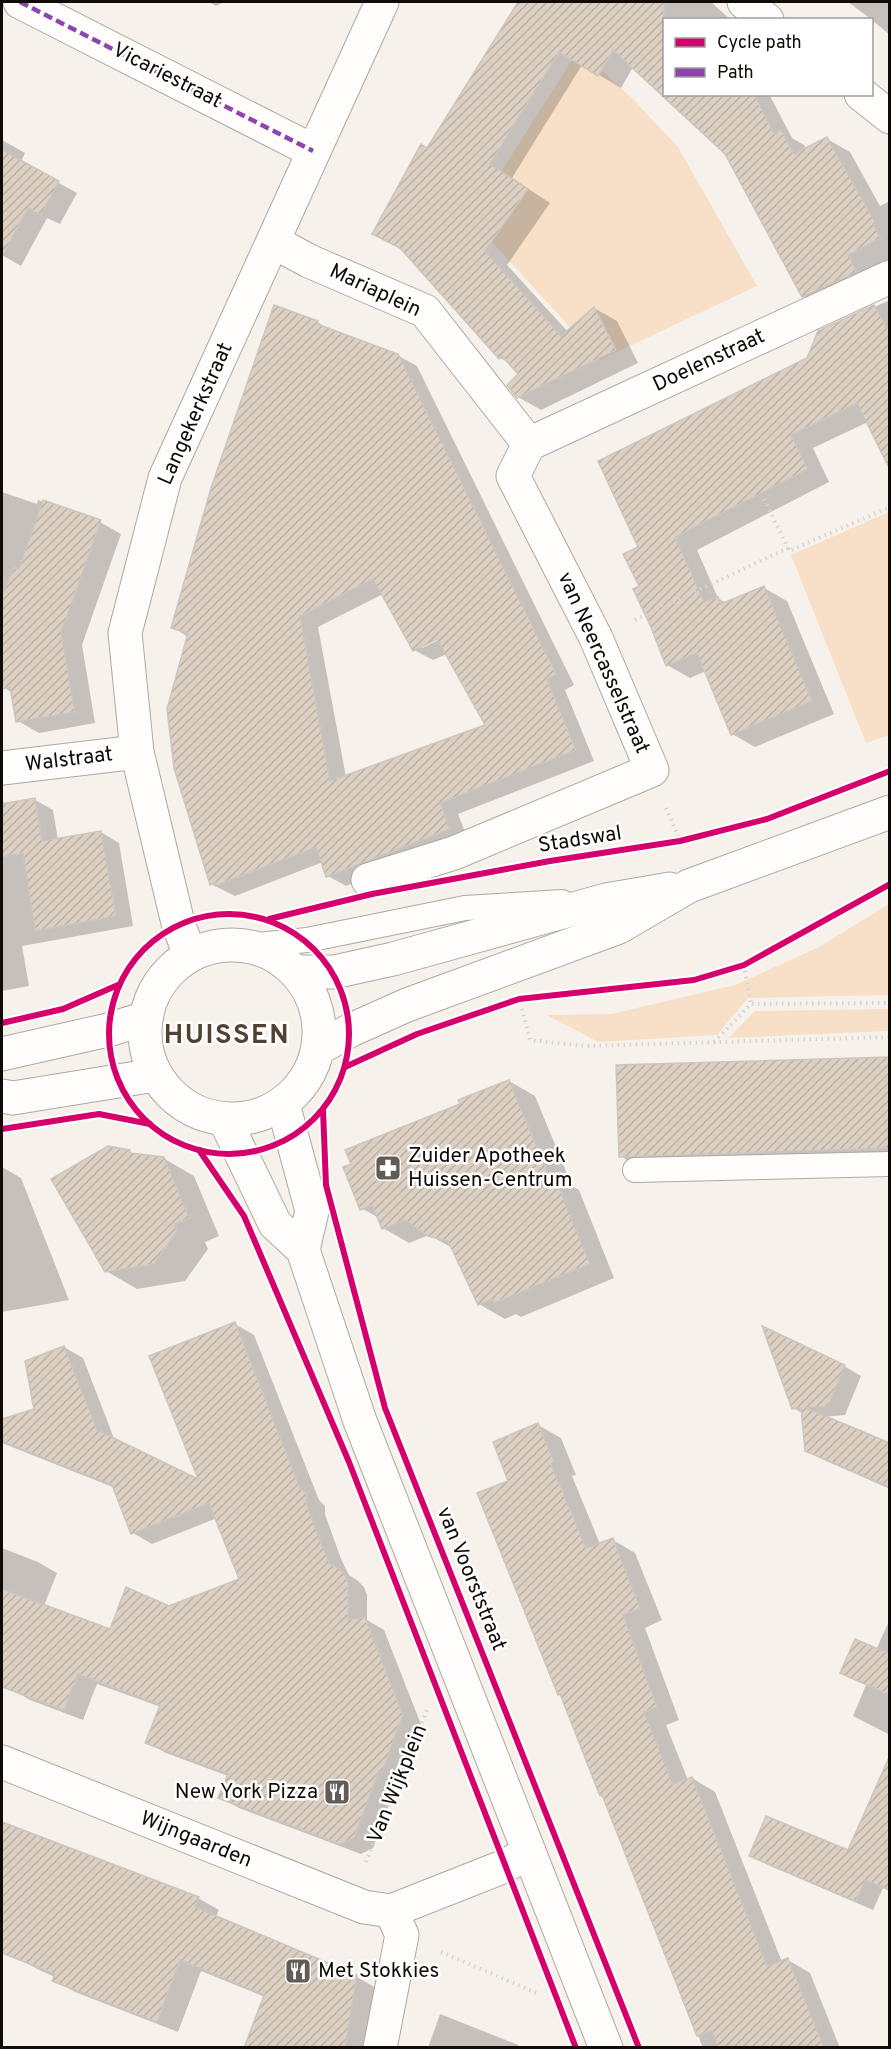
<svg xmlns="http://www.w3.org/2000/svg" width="891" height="2049" font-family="Overpass,sans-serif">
	<defs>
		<pattern id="building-hatch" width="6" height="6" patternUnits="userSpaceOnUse" patternTransform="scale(1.5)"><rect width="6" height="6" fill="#dcd0c3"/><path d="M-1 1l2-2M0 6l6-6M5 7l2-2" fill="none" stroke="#bcb1a6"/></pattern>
	</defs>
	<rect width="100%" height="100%" fill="#f7f1eb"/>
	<g fill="#f8e0c8">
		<path d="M579 49 632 98 678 147 757 286 600 360 471 219Z"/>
		<path d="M889 512V735L866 743 791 555Z"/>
		<path d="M889 904V995L748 998 717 1035 598 1042 547 1015 611 1014 735 985 819 947Z"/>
		<path d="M889 1009V1031L728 1038 755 1011Z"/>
	</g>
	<g fill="#0003" fill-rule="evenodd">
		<path d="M209 2H224L216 6Z"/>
		<path d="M520 2H711L731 20H664V94H769L792 138 804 145 806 149 827 139 850 152 880 206 890 201V280L826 309 803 296 726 153 633 67 621 88 582 65 512 178 550 203 507 265 568 332 594 308 617 321 638 363 541 410 518 397 520 375 511 364 500 358 428 150Z"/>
		<path d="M848 2H890V35L872 20Z"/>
		<path d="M2 140 25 153 21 162 77 193 60 224 47 218 21 266 2 255Z"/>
		<path d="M890 300V466L868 422 813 448 829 482 697 550 718 598 726 603 764 588 787 601 834 714 755 747 732 734 706 671 690 678 667 665 641 587 640 547 808 359 819 332Z"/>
		<path d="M317 322 334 332 397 355 417 366 574 685 565 690 594 761 458 814 468 840 376 875 346 886 328 876 323 862 235 896 211 884 188 637 172 627ZM383 594 414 650 433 660 447 654 487 725 346 777 318 627ZM443 634 445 637 422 648V645Z"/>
		<path d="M2 492 37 504 38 500 100 522 121 534 82 645 95 723 39 733 18 721 13 693 4 688 2 673Z"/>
		<path d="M35 800 53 810 58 840 101 832 119 843 133 926 22 946 29 986 2 991V801L8 805Z"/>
		<path d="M890 1058V1166L651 1174 620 1156Z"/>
		<path d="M509 1081 535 1096 572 1186 579 1190 614 1278 521 1317 516 1314 505 1319 479 1304 454 1249 429 1235 409 1243 383 1228 379 1218 361 1208 462 1105Z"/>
		<path d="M129 1152 135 1155 163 1158 194 1176 219 1236 205 1242 208 1249 185 1281 137 1289 106 1271Z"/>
		<path d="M2 1167 21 1178 69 1300 2 1312Z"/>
		<path d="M235 1324 254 1335 319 1500 325 1506V1514L341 1559 349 1575 358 1581 364 1587 367 1595V1620L384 1630 422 1727 401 1781 398 1780 373 1848 361 1854 239 1808 220 1797 228 1776 166 1753 147 1742 161 1707 97 1684 83 1720 30 1700 11 1689 29 1642 2 1631V1548L38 1562 57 1573 44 1606 111 1631 241 1580 217 1518 152 1544 133 1533 115 1488 2 1443V1421L36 1410 64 1347 83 1358 115 1441 201 1482Z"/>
		<path d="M844 1366 861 1376 845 1415 823 1417 890 1445V1489L824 1460 807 1450 803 1414 794 1408Z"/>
		<path d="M538 1425 561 1438 576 1475 572 1476 600 1544 613 1540 635 1553 662 1620 645 1628 679 1720 666 1725 688 1780 692 1778 715 1792 782 1962 788 1960 810 1973 840 2048H703L603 1796 601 1795 562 1695 559 1694 510 1481Z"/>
		<path d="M890 1619V1735L853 1716 866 1685 841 1672 876 1650Z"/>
		<path d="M2 1823 198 1898 219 1910 216 1917 357 1977 378 1989 367 2048H245L265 1997 201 1971 178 2032 75 1992 54 1980 55 1977 39 1970 18 1958 9 1921 2 1917Z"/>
		<path d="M890 1829V1891L883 1888 873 1910 768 1865 751 1855 849 1852Z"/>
		<path d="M440 2014 516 2044 523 2048H428Z"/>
	</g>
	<g fill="url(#building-hatch)" stroke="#ccc6bf" stroke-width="1.5" fill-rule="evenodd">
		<path d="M518 2H664V94H754L774 134 781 130 794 154 827 137 876 224 873 225 881 238 848 255 857 272 802 297 725 154 613 50 598 76 559 52 490 164 528 189 485 251 561 336 594 307 616 350 517 398 507 385 518 374 502 356 499 359 400 248 372 234 421 144 427 148Z"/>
		<path d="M2 150 59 181 41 215 28 208 2 257Z"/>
		<path d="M274 305 318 321 317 324 398 354 556 674 547 679 576 750 440 803 450 829 326 877 316 847 215 886 214 883 210 885 174 768 167 709 188 633 171 628 211 488ZM373 579 413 651 437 639 485 725 330 781 300 616Z"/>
		<path d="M874 305 890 333V470L857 403 791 435 808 469 675 537 704 602 718 597 721 604 764 586 812 701 731 735 697 653 666 666 650 625 633 589 639 586 623 554 638 547 598 461 807 358 818 331Z"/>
		<path d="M43 500 101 520 61 633 75 712 16 722 10 687 2 689V596L14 567 19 569Z"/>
		<path d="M35 798 42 841 101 831 116 916 35 931 23 853 2 857V804Z"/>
		<path d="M890 1057V1148L619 1157 616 1065Z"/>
		<path d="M509 1080 549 1176 553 1173 590 1264 494 1303 493 1299 478 1305 448 1241 428 1236 405 1220 382 1229 372 1205 360 1210 343 1167 351 1164 345 1150 460 1104 458 1100Z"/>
		<path d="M108 1146 130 1150V1153L164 1157 189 1218 175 1224 177 1231 154 1264 105 1272 51 1179Z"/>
		<path d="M235 1322 300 1488 307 1494 306 1502 322 1546 330 1564 339 1568 345 1575 348 1583V1620L365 1617 403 1715 382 1772 379 1770 354 1838 340 1844 218 1798 228 1774 145 1743 160 1705 78 1674 64 1710 2 1687V1589L110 1629 126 1587 169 1606 239 1579 209 1503 131 1534 112 1485 2 1441V1419L34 1409 25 1361 64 1346 97 1430 198 1479 149 1356Z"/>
		<path d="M762 1326 845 1365 828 1406 806 1408 890 1443V1487L805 1451 801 1408 792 1409Z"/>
		<path d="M538 1423 554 1462 551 1464 586 1548 613 1538 640 1608 623 1615 657 1707 644 1712 673 1784 692 1777 767 1966 788 1958 824 2048H718L712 2030 697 2036 602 1795 600 1796 560 1694 558 1695 477 1493 508 1481 493 1442Z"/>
		<path d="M855 1639 890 1654V1695L840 1673Z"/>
		<path d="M890 1755V1890L865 1880 856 1901 749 1856 766 1816 848 1850Z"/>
		<path d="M2 1822 199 1897 195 1907 357 1975 345 2048H244L264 1995 180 1960 157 2022 52 1981 55 1974 2 1953Z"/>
	</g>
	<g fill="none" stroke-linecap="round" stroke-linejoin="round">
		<defs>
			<g id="service">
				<path d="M246 946 307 940 465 908 562 902"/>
				<path d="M635 1170 890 1164"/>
			</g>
			<g id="minor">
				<path d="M20 2 313 151"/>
				<path d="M744 2 767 20"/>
				<path d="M861 94 890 117"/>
				<path d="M274 242 309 261 425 311 529 444"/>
				<path d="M529 444 890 277"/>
				<path d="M2 768 137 752"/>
				<path d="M368 880 454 853 652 770 596 638 513 476 529 444"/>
				<path d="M190 955 178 923 137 752 125 633 165 478 382 2"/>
				<path d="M2 1762 364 1907 391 1911"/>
				<path d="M391 1911 505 1866 529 1852"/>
				<path d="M380 2048 402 1935 391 1911"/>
			</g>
			<g id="tertiary">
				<path d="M283 1104 312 1211 303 1250"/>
				<path d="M225 1120 275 1224 303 1250 360 1421 606 2048"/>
			</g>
			<g id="secondary">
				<circle cx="232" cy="1032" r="87"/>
				<path d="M296 972H334L393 959 606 900 670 889"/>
				<path d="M319 1048 351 1030 407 1005 619 927 689 886 890 812"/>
				<path d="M2 1054 108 1030 146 1018"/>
				<path d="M2 1096 13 1098 155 1075"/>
			</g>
		</defs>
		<use href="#service" stroke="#aea8a2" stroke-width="26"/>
		<use href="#minor" stroke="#aea8a2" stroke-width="35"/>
		<use href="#tertiary" stroke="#aea8a2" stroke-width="35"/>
		<use href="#secondary" stroke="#aea8a2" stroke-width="35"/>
		<g stroke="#d6d4d2" stroke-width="4" stroke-dasharray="1.5 4.5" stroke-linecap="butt">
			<path d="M788 548 789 551 890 507"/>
			<path d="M635 620 788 548 764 499"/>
			<path d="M666 808 680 841"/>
			<path d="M744 965 751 1004"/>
			<path d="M522 1009 530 1040 586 1046 890 1037"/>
			<path d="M714 1042 751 1004 890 1003"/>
			<path d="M366 1862 427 1710"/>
			<path d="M441 1952 539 1994"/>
		</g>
		<use href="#service" stroke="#fefdfc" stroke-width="24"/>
		<use href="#minor" stroke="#fefdfc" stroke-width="33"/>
		<use href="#tertiary" stroke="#fefdfc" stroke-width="33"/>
		<use href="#secondary" stroke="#fefdfc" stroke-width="33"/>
		<path stroke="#8e44ad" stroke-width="4.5" stroke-dasharray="9 4.5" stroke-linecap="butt" d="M20 2 313 151"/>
		<defs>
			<g id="cycleway">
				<circle cx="229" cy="1034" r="120"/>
				<path d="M269 919 372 894 550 861 680 841 767 819 890 771"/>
				<path d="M2 1023 63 1009 118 985"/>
				<path d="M345 1067 417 1034 519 999 694 980 744 965 890 884"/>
				<path d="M323 1110 326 1185 385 1408 639 2048"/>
				<path d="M2 1129 99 1114 150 1124"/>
				<path d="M199 1150 244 1216 349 1462 576 2048"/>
			</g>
		</defs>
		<use href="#cycleway" stroke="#fff" stroke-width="10"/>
		<use href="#cycleway" stroke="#d6006c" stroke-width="6"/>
	</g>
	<defs>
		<symbol id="pharmacy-square" viewBox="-11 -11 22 22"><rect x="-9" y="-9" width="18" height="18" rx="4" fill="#625c56" stroke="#fff"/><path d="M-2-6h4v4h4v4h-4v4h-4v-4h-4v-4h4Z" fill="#fff"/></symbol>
		<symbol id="restaurant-square" viewBox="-11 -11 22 22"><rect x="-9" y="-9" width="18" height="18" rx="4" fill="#625c56" stroke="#fff"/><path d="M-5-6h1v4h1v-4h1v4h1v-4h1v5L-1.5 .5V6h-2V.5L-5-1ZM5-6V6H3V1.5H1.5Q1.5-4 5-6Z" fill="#fff"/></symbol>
	</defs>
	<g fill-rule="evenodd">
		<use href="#pharmacy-square" x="373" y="1153" width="30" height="30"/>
		<use href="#restaurant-square" x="322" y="1777" width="30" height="30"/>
		<use href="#restaurant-square" x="283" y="1956" width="30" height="30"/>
	</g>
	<g text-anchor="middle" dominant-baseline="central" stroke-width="5" stroke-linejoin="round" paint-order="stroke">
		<g font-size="21" fill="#110b05" stroke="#fff">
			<text transform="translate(167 76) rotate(27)">Vicariestraat</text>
			<text transform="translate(375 291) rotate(25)">Mariaplein</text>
			<text transform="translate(709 361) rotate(-25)">Doelenstraat</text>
			<text transform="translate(196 414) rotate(-66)">Langekerkstraat</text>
			<text transform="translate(603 663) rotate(66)">van Neercasselstraat</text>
			<text transform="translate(69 760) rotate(-7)">Walstraat</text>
			<text transform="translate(580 840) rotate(-9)">Stadswal</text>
			<text transform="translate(471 1579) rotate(68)">van Voorststraat</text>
			<text transform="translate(398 1784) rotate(-68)">Van Wijkplein</text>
			<text transform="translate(196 1840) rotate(22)">Wijngaarden</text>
		</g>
		<g font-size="21" fill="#110b05" stroke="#fff" text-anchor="start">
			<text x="408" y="1156">Zuider Apotheek<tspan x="408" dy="24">Huissen-Centrum</tspan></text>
			<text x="318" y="1792" text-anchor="end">New York Pizza</text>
			<text x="318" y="1971">Met Stokkies</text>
		</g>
		<g font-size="27" font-weight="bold" letter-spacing="1.5" fill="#514131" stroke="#fff">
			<text x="227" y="1036">HUISSEN</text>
		</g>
	</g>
	<rect width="891" height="2049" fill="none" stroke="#110b05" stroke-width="6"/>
	<rect x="663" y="18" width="210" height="78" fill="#ffffff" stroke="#a09d9b" stroke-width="1.5"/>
	<rect x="675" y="38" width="30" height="9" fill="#d6006c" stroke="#a09d9b" stroke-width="1.5"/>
	<text x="717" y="48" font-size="18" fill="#110b05">Cycle path</text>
	<rect x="675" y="68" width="30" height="9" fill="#8e44ad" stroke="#a09d9b" stroke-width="1.5"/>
	<text x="717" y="78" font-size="18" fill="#110b05">Path</text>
</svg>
